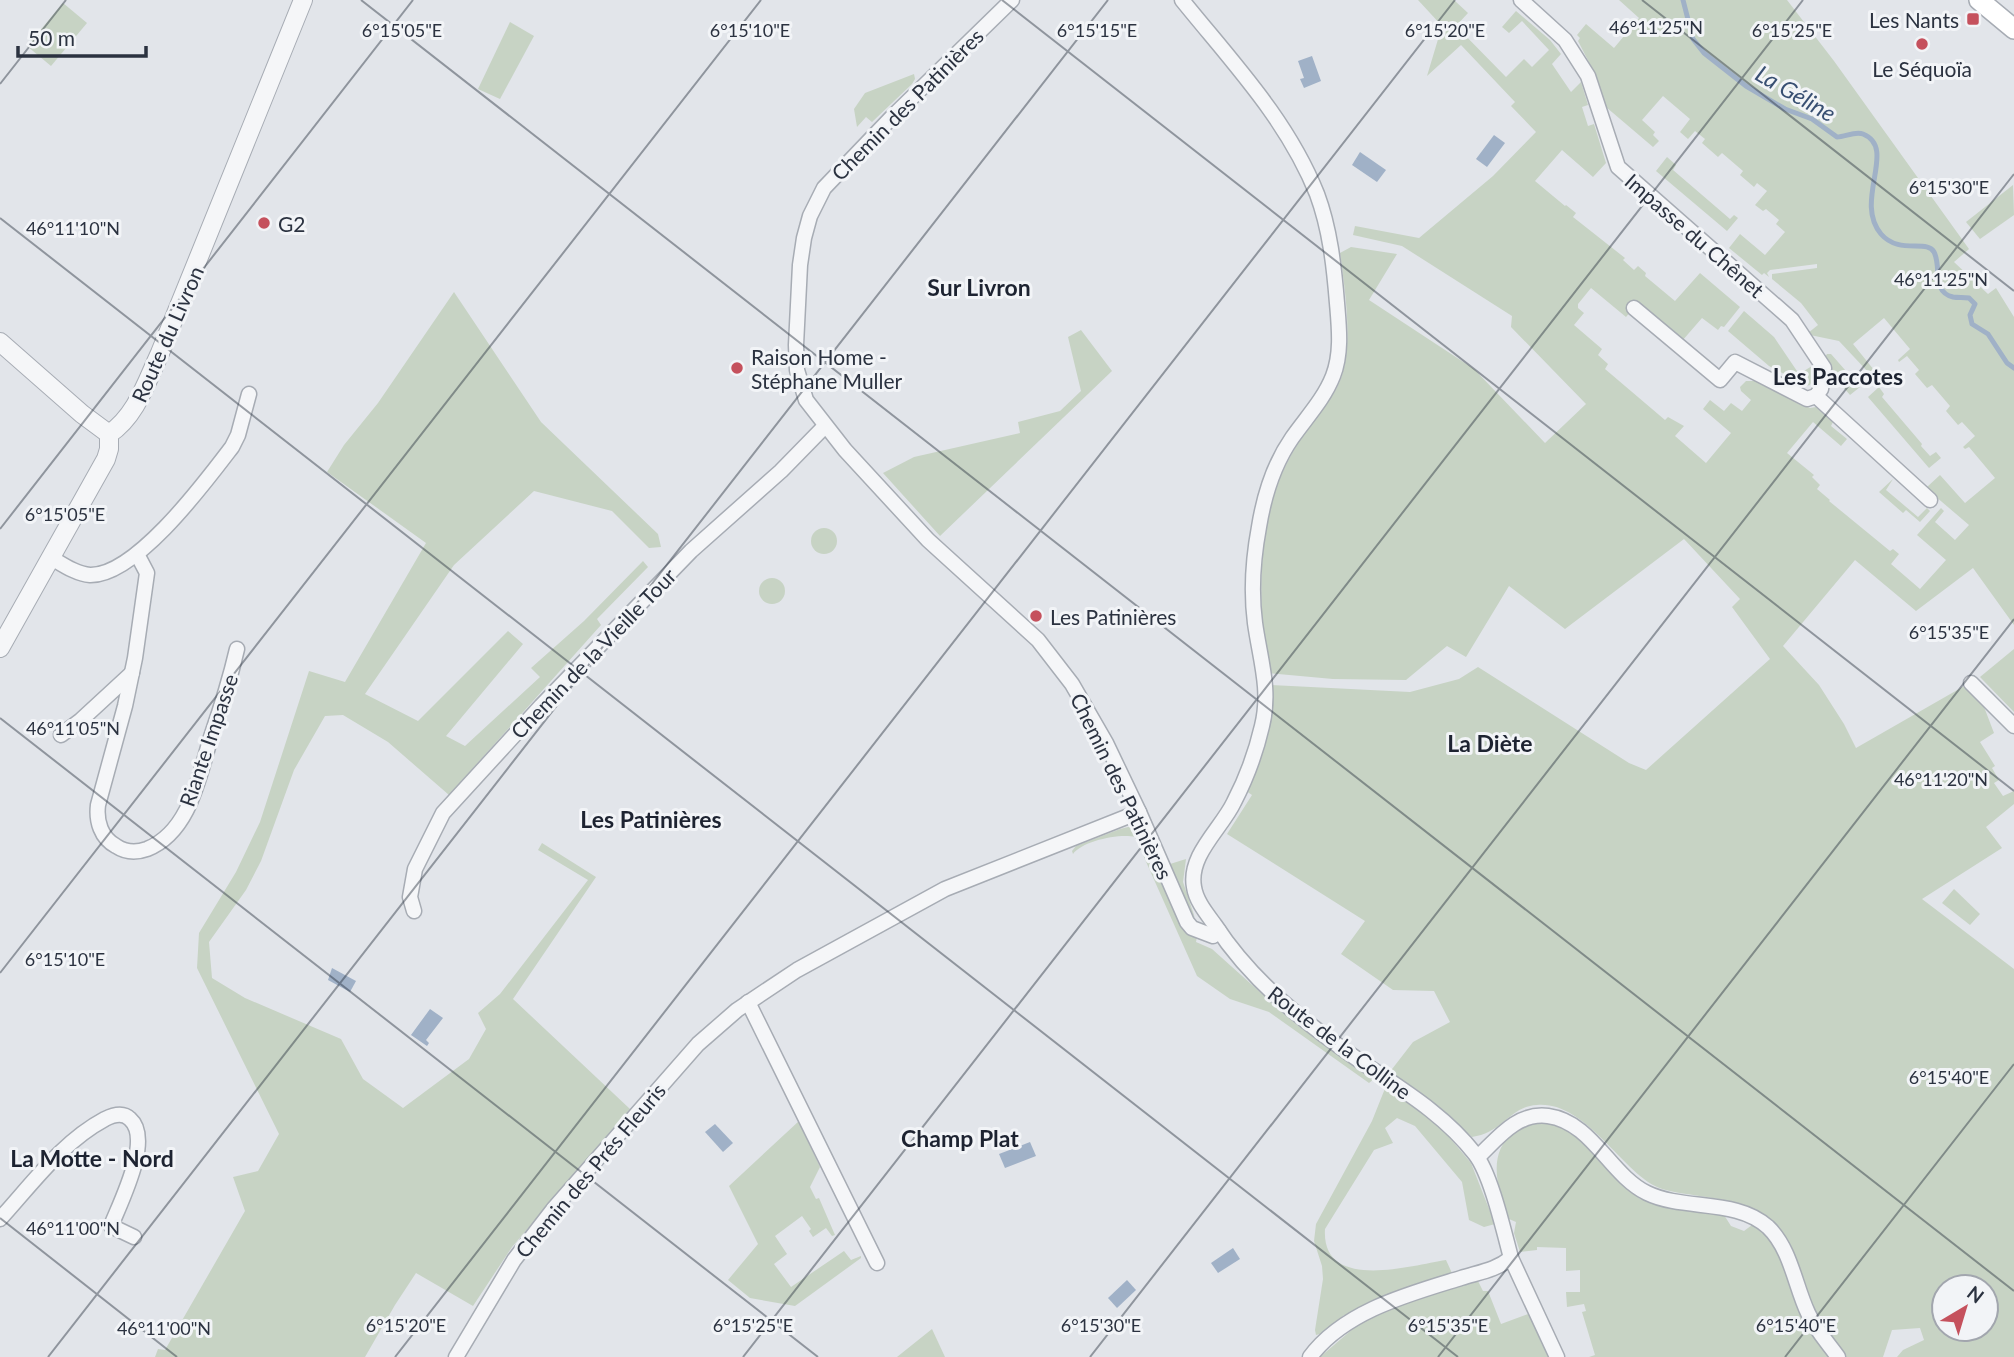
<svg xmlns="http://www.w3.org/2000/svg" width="2014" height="1357" font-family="Lato,sans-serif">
	<rect width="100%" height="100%" fill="#e2e5ea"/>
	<g fill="#c7d3c4" fill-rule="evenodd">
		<path d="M1418 0H1454L1468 13 1456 26 1506 77 1524 59 1532 67 1549 50 1522 21 1509 33 1502 27 1516 11 1550 40 1561 54 1552 64 1571 92 1581 82 1588 105 1582 107 1588 126 1594 124 1606 163 1593 177 1562 150 1535 181 1565 206 1566 205 1576 213 1573 217 1625 258 1623 260 1634 270 1638 266 1646 273 1645 276 1675 301 1700 273 1740 307 1724 327 1721 326 1718 330 1702 318 1682 341 1638 303 1626 317 1591 288 1578 304V308L1584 313 1574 325 1602 349 1598 355 1608 364 1605 369 1665 420 1668 417 1684 426 1675 436 1706 463 1731 433 1703 409 1710 400 1724 411 1731 403 1742 411 1751 400 1741 391 1740 387 1746 381H1755L1768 385 1810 408 1816 407 1833 422 1831 426 1847 439 1841 446 1813 422 1787 453 1814 475 1812 477 1820 485 1817 489 1830 500 1829 501 1890 551 1893 549 1899 554 1891 564 1920 589 1946 560 1917 535 1941 508 1944 511 1935 522 1955 540 1969 525 1935 496 1927 487 1940 475 1965 503 1995 478 1969 447 1965 449 1963 447 1975 436 1962 422 1958 425 1946 411 1950 406 1932 385 1927 388 1915 374 1919 370 1907 356 1899 362 1898 360 1910 349 1884 318 1853 344 1874 370 1869 373 1839 341 1810 335 1808 333 1818 325 1801 303 1772 279V274L1817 268V264L1770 270 1767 273 1769 277 1764 273 1762 275 1729 248 1740 234 1765 255 1785 232 1776 224 1779 220 1766 209 1763 211 1755 205 1767 191 1757 183 1754 187 1740 175 1743 171 1722 153 1718 157 1702 143 1705 139 1695 131 1688 139 1680 132 1690 119 1663 96 1642 120 1655 132 1653 135 1659 141 1653 147 1606 107 1594 72 1578 41 1580 38 1577 35 1586 24 1614 48 1639 18 1619 0H1787L1834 61 1969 249 1954 262 1988 294 1996 288 2014 317V625L1973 568 1916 611 1855 560 1783 646 1819 685 1844 724 1856 748 1966 685 1981 699 1994 733 1980 742 1995 766 1992 768 1999 780 1994 783 2003 796 2014 791V804L1986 827 2002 848 1922 899 2014 969V1357H1897L1903 1350 1924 1340 1920 1328 1892 1330 1883 1357H1846C1819 1324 1800 1285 1777 1249 1770 1238 1763 1223 1754 1213 1737 1194 1675 1198 1653 1185 1617 1164 1583 1101 1537 1105 1510 1106 1503 1133 1472 1137L1416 1089 1389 1073 1413 1042 1450 1022 1434 991 1393 990 1341 954 1365 921 1227 834 1252 795 1246 791 1271 685 1410 692 1459 679 1478 667 1629 763 1646 770 1770 659 1732 607 1740 599 1684 539 1565 629 1509 586 1466 657 1447 646 1406 680 1333 679 1268 673C1259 616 1257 548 1275 492 1283 468 1295 446 1310 425 1320 411 1333 398 1340 381 1354 346 1345 290 1340 253L1351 247 1397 254 1369 300 1474 369 1545 443 1586 404 1511 327 1512 316 1402 246 1353 235 1355 226 1419 238 1493 176 1536 132 1511 106 1515 102 1461 45 1427 76 1442 26ZM1944 1287H1986V1329H1944Z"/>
		<path d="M63 3 87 23 51 66 27 46Z"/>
		<path d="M510 22 534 36 500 99 478 89Z"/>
		<path d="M914 74 915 79 912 84 872 122 866 117 857 127 854 109 865 93Z"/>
		<path d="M1667 157 1676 165 1673 170 1730 219 1734 215 1738 218 1727 231 1656 171Z"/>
		<path d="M2013 185 2014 215 1980 239 1966 222Z"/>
		<path d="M454 292 541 422 658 534 661 547 649 548 612 511 534 491 454 565 365 694 418 721 508 631 523 644 446 736 465 746 540 677 531 668 584 621 643 561 648 567 597 619 601 625 449 795 388 742 343 715 325 716 294 770 261 861 246 890 209 942 212 978 245 998 341 1039 363 1079 403 1108 469 1059 486 1029 478 1013 500 994 588 880 538 850 542 843 596 877 513 999 630 1109 512 1247 473 1306 416 1273 395 1305 365 1357H155L158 1349 165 1350 245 1211 233 1177 258 1171 279 1134 197 968 199 933 236 872 260 822 309 671 345 682 426 543 327 472 344 445 378 403Z"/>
		<path d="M1744 311 1774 337 1799 374 1812 366 1815 376 1810 385 1806 386 1769 366 1728 331Z"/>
		<path d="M1081 330 1112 371 940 536 883 473 914 457 1020 433 1018 422 1060 411 1081 391 1068 337Z"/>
		<path d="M1827 354H1831L1860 387 1850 395 1838 381 1831 377 1832 369 1825 357Z"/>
		<path d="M1879 387 1884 394 1882 397 1922 444 1921 446 1930 456 1936 452 1941 458 1929 468 1868 397Z"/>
		<path d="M1893 479 1886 490 1918 517 1927 508 1930 511 1920 522 1906 510 1903 513 1879 492Z"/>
		<circle cx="824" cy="541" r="13"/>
		<circle cx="772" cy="591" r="13"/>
		<path d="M2014 649V712L1980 677Z"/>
		<path d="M1132 826 1142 832 1197 937 1196 942 1212 949 1297 1025 1374 1079 1369 1083 1269 1012 1230 999 1197 976 1135 837C1120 833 1082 841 1073 854L1072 851 1076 846 1120 829Z"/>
		<path d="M1186 859 1183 882 1195 918 1188 907 1170 864Z"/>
		<path d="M1954 889 1980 914 1970 925 1942 903Z"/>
		<path d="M1390 1085 1444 1131 1471 1163 1495 1224 1484 1227 1469 1220 1462 1182 1415 1126 1397 1118 1385 1128 1393 1143 1374 1150 1325 1229C1321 1292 1409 1266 1446 1260L1457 1284 1478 1281 1483 1291H1488L1501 1324 1531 1313 1550 1357H1320L1355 1327 1344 1315 1324 1333 1316 1335 1315 1330 1323 1279 1322 1266 1314 1241 1316 1224 1372 1121 1386 1086Z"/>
		<path d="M799 1121 820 1167 810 1187 816 1199 819 1198 835 1235 832 1236 826 1228 813 1237 809 1231 811 1229 802 1216 775 1236 787 1254 774 1264 791 1287 844 1251 851 1260 861 1256V1258L795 1306 750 1298 728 1280 758 1244 729 1186Z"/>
		<path d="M1537 1121 1562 1125 1576 1134 1608 1170 1640 1199 1724 1215 1731 1226 1744 1231 1752 1225C1789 1247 1781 1274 1798 1308 1807 1325 1819 1341 1831 1357H1589L1595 1355 1582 1312 1586 1311 1584 1304 1567 1307 1566 1292H1580V1270L1566 1271V1248L1537 1247V1250L1520 1252 1514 1233 1516 1222 1509 1219C1498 1190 1485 1153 1516 1130 1521 1125 1530 1124 1537 1121Z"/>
		<path d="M932 1329 945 1357H897Z"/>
	</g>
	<g fill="#a0b1c7">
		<path d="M1312 56 1321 81 1304 88 1300 79 1304 78 1298 61Z"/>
		<path d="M1494 135 1505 143 1487 167 1476 159Z"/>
		<path d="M1360 152 1386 170 1377 182 1352 165Z"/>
		<path d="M332 968 356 981 350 992 328 980Z"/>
		<path d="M430 1009 443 1018 426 1040 429 1043 427 1046 411 1035Z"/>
		<path d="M715 1124 733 1143 723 1152 705 1132Z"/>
		<path d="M1030 1142 1036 1156 1005 1168 999 1154Z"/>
		<path d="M1233 1248 1240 1259 1218 1273 1211 1263Z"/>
		<path d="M1127 1280 1136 1290 1117 1308 1108 1298Z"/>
	</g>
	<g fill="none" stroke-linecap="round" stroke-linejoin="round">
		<path stroke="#a0b1c7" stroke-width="5" d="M1683 0 1693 39 1704 53 1746 86 1785 109 1812 119 1837 137C1845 137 1855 131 1863 134 1898 148 1853 201 1881 234 1899 255 1927 239 1934 252 1942 267 1931 292 1953 297 1958 298 1964 297 1969 298L1975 304 1970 315 1972 324 1988 334 2007 363 2014 368"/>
		<defs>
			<g id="minor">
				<path d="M1012 0 892 117 824 188 810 216 804 238 800 265 796 345 797 370 806 400 845 450 928 540 1038 640 1072 684 1106 743 1139 812 1187 922 1192 928 1213 936 1219 931"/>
				<path d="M1182 0C1232 62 1287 119 1317 194 1330 229 1334 266 1337 303 1339 327 1342 353 1333 376 1324 399 1306 418 1292 438 1274 464 1264 496 1259 527 1253 559 1251 592 1255 623 1260 659 1271 690 1262 726 1256 752 1247 777 1234 802 1222 828 1188 855 1194 887 1196 901 1207 914 1215 925 1252 982 1305 1023 1360 1061 1401 1089 1444 1114 1475 1154 1491 1174 1504 1232 1511 1258 1496 1270 1480 1272 1461 1278 1409 1294 1344 1311 1310 1357"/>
				<path d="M1521 0 1565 40 1588 76 1618 167 1792 320 1824 368 1821 389 1816 396 1930 500"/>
				<path d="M1634 308 1720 380 1735 362 1807 399 1816 396"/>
				<path d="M137 554 147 573 135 658 125 706 98 805C96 821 101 838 116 846 125 852 136 853 147 849 190 832 199 776 211 737 221 708 230 679 237 649"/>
				<path d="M50 557C62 564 76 574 90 575 136 576 206 481 232 447L238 435 249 394"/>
				<path d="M1971 683 2014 726"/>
				<path d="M61 735 81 720 132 673"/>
				<path d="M414 911 410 897 415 869 443 813 541 706 691 551 781 471 825 426"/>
				<path d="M748 1002 877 1263"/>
				<path d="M1478 1157C1498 1138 1517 1112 1548 1116 1592 1122 1610 1175 1647 1193 1684 1211 1736 1198 1768 1227 1791 1249 1795 1286 1808 1313 1815 1329 1828 1343 1838 1357"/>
				<path d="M0 1219C32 1184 62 1142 105 1119 113 1115 123 1112 130 1119 153 1139 120 1203 111 1226L134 1237"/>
				<path d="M1511 1258 1557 1357"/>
				<path d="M456 1357 514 1260 555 1207 698 1044 737 1010 797 970 945 889 1139 812"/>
			</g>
			<g id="tertiary">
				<path d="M0 342 82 414 109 434"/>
				<path d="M109 434C136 416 146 383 160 353L303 0"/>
				<path d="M0 648 106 459 109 449V434"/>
			</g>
			<path id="secondary" d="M1979 0 2014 29"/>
		</defs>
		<use href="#minor" stroke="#a7acb4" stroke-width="17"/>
		<use href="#tertiary" stroke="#a7acb4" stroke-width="20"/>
		<use href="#secondary" stroke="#a7acb4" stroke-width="22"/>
		<use href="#minor" stroke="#f5f6f8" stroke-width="14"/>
		<use href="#tertiary" stroke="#f5f6f8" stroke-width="18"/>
		<use href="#secondary" stroke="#fff" stroke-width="19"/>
	</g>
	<path fill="none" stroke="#2b3240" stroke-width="2" stroke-opacity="0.45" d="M361 0 2014 1291M1002 0 2014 791M1642 0 2014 291M0 84 66 0M0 218 1458 1357M0 529 413 0M0 718 818 1357M0 973 761 0M0 1218 177 1357M48 1357 1108 0M395 1357 1455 0M743 1357 1803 0M1090 1357 2014 174M1438 1357 2014 619M1785 1357 2014 1064"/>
	<g fill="#c5515d" stroke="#f2f4f7" stroke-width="2.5">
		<rect x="1966" y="12" width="14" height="14" rx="3.5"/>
		<circle cx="1922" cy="44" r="7"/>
		<circle cx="264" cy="223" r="7"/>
		<circle cx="737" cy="368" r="7"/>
		<circle cx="1036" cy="616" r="7"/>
	</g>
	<g text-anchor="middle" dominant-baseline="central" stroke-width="6" stroke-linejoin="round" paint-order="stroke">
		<g font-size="21" fill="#2b3240" stroke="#f2f4f7" text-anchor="start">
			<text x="1959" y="19" text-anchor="end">Les Nants</text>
			<text x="1922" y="68" text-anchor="middle">Le Séquoïa</text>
			<text x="278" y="223">G2</text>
			<text x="751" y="356">Raison Home -<tspan x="751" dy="24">Stéphane Muller</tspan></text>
			<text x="1050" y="616">Les Patinières</text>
		</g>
		<g font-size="21" fill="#2b3240" stroke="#f2f4f7">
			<text transform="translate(907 104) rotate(-45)">Chemin des Patinières</text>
			<text transform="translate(1695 235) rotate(41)">Impasse du Chênet</text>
			<text transform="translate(167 334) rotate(-66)">Route du Livron</text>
			<text transform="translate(593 653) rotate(-46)">Chemin de la Vieille Tour</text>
			<text transform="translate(208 740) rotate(-71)">Riante Impasse</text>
			<text transform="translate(1122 786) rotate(64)">Chemin des Patinières</text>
			<text transform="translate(1340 1042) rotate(37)">Route de la Colline</text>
			<text transform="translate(590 1170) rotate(-50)">Chemin des Prés Fleuris</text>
		</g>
		<g font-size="23" font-style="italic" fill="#384f72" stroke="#f2f4f7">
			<text transform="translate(1796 93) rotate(30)">La Géline</text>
		</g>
		<g font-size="23" font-weight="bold" fill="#1d2331" stroke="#f2f4f7">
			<text x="979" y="287">Sur Livron</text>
			<text x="1838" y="376">Les Paccotes</text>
			<text x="1490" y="743">La Diète</text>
			<text x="651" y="819">Les Patinières</text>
			<text x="960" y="1138">Champ Plat</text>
			<text x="92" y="1158">La Motte - Nord</text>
		</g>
	</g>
	<g font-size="18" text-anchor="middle" fill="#2b3240" stroke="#f2f4f7" stroke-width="6" stroke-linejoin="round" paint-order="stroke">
		<text x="1656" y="34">46°11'25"N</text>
		<text x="402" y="37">6°15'05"E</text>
		<text x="750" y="37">6°15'10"E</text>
		<text x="1097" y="37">6°15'15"E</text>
		<text x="1445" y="37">6°15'20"E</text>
		<text x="1792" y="37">6°15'25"E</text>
		<text x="1949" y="194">6°15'30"E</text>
		<text x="73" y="235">46°11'10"N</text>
		<text x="1941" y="286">46°11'25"N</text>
		<text x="65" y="521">6°15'05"E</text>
		<text x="1949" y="639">6°15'35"E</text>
		<text x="73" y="735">46°11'05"N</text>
		<text x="1941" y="786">46°11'20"N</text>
		<text x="65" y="966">6°15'10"E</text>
		<text x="1949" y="1084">6°15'40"E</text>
		<text x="73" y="1235">46°11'00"N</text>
		<text x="406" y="1332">6°15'20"E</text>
		<text x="753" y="1332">6°15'25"E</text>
		<text x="1101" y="1332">6°15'30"E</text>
		<text x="1448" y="1332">6°15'35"E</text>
		<text x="1796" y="1332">6°15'40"E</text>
		<text x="164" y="1335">46°11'00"N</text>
	</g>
	<g transform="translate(1965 1308) rotate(38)"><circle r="33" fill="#f2f4f7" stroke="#a2a6ae" stroke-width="2"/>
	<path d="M0-5L12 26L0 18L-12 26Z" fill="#c5515d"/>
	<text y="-10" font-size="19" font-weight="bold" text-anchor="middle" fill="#2b3240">N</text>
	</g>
	<path d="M18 46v10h128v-10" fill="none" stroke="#2b3240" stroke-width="3.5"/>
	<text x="28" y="46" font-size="21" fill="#2b3240" stroke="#f2f4f7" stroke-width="5" paint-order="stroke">50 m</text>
</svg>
